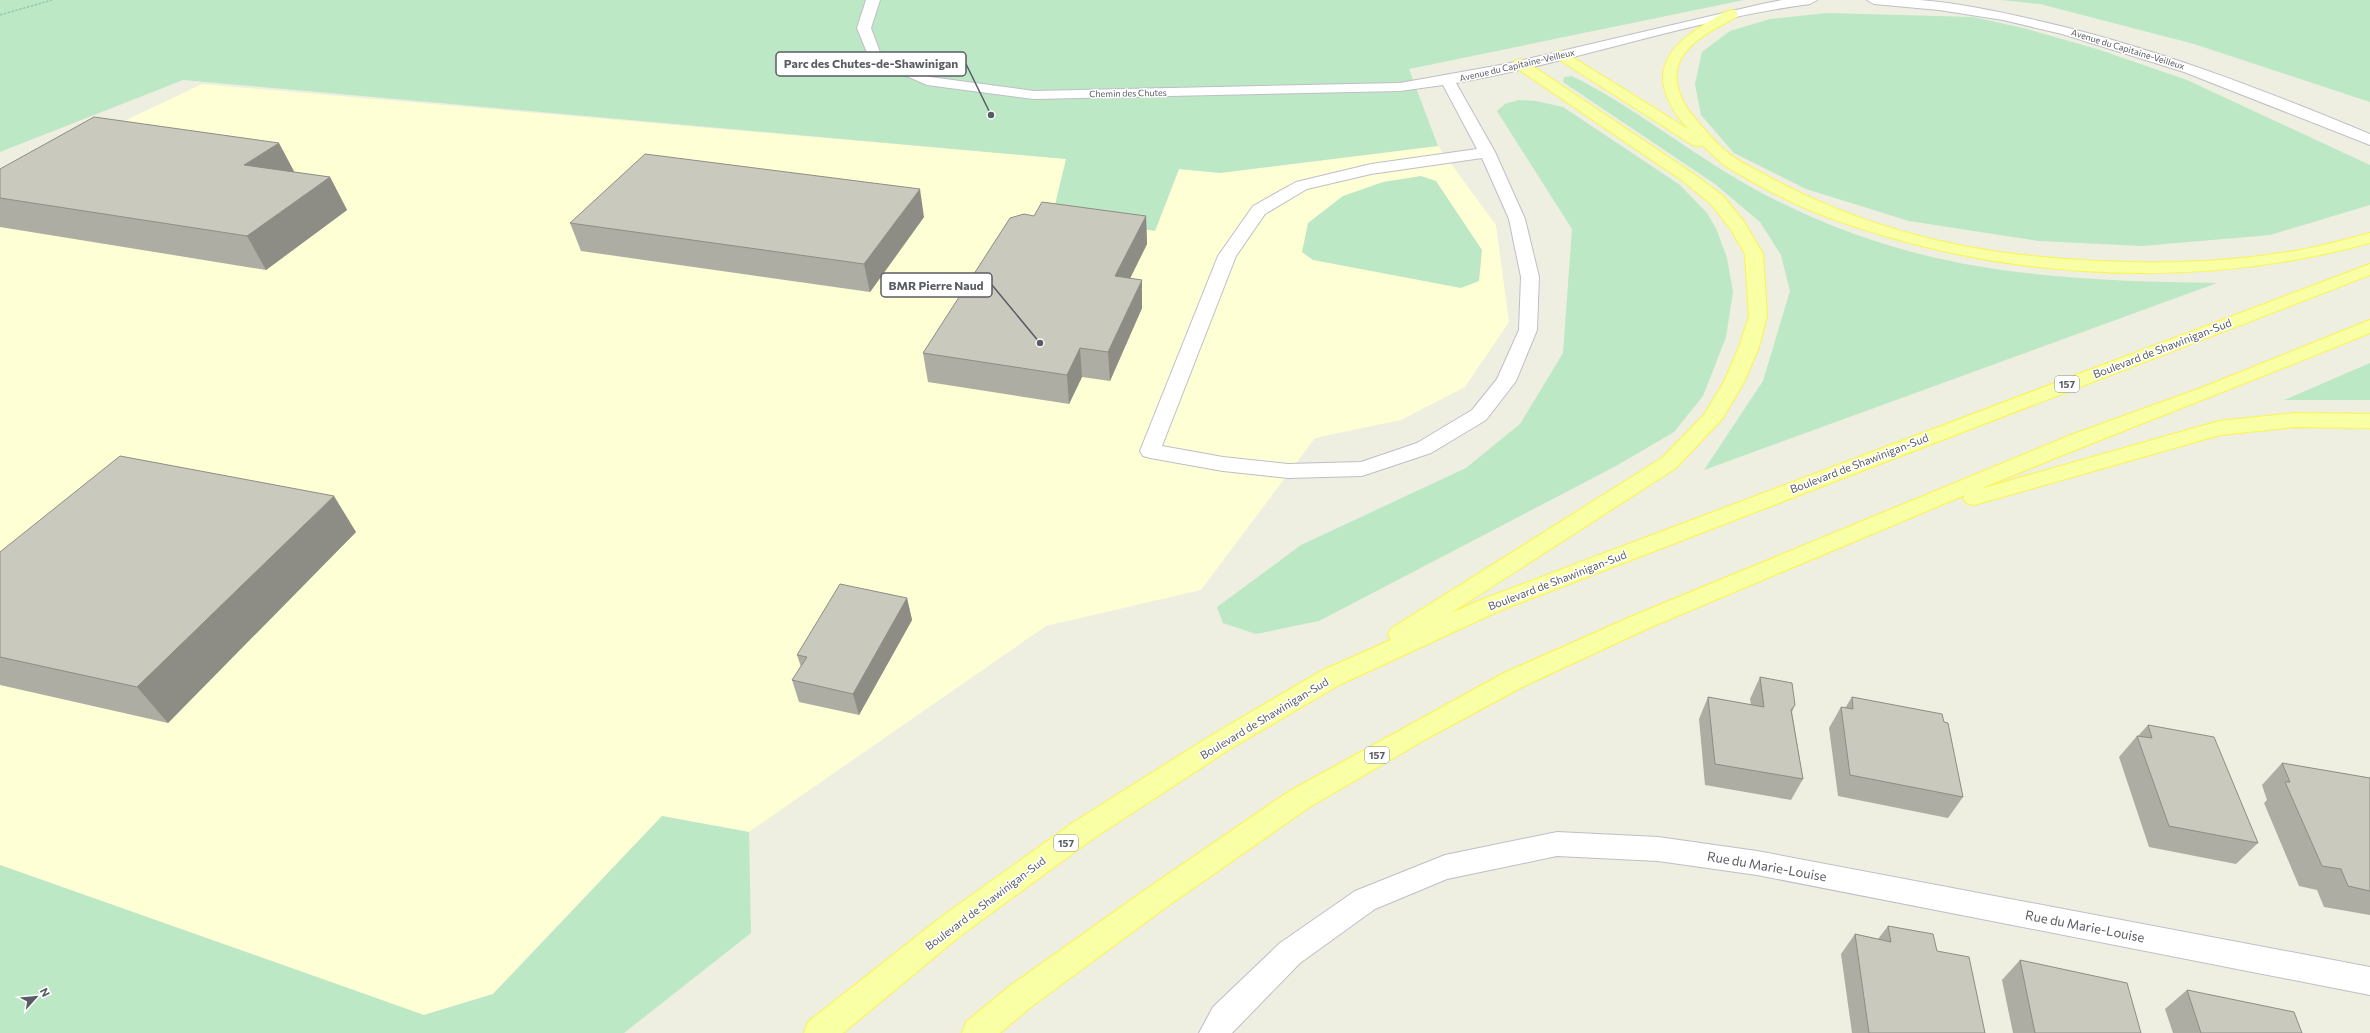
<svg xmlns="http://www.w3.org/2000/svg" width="2370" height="1033" font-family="Commissioner,sans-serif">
	<rect width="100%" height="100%" fill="#eeeee1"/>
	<path fill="#feffd5" d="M202 84 1067 159 1155 231 1179 169 1220 173 1438 146 1496 225 1509 322 1465 387 1401 420 1315 438 1201 590 1046 626 749 832 662 816 493 994 424 1015 0 865V180Z"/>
	<g fill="#bce8c6">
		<path d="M0 0H1744L1409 69 1438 146 1220 173 1179 169 1155 231 1053 213 1066 159 183 80 0 152Z"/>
		<path d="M2001 0H2370V102L2194 44 2040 4Z"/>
		<path d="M1827 13 1973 17 2023 28 2097 49 2187 80 2370 165V205L2270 235 2142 246 2039 241 1909 221 1806 189 1734 153 1701 115 1695 84 1702 52 1730 31 1770 19Z"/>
		<path d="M1572 76C1634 107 1689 152 1749 186 1903 272 2046 281 2217 283L1704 470 1763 381 1790 291 1781 255 1760 222 1715 184 1563 82 1564 77Z"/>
		<path d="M1518 100 1536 101 1563 107 1680 185 1707 213 1716 228 1727 258 1733 292 1726 337 1703 396 1674 432 1616 466 1319 621 1256 634 1223 623 1217 607 1301 545 1466 468 1520 424 1563 353 1572 229 1497 111 1505 104Z"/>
		<path d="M1421 176 1436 181 1482 250 1479 281 1461 288 1313 260 1302 252 1308 223 1343 196 1383 182Z"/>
		<path d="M2370 363V400H2284Z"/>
		<path d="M662 816 749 832 751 933 624 1033H0V865L424 1015 493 994Z"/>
	</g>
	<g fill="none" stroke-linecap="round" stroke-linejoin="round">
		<defs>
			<g id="minor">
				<path d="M866 0H880L871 28 881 55 930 77 1034 91 1400 83 1506 64 1762 4 1782 0H1817L1810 4C1690 20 1575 62 1456 83L1495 152 1525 219 1539 277 1537 330 1516 381 1486 420 1431 453 1362 476 1288 478 1223 471 1150 458 1143 456 1140 451 1218 256 1253 206 1296 182 1371 164 1477 149 1443 85 1400 91 1034 99 927 85 870 60 857 28ZM1482 158 1509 219 1521 277 1519 330 1497 379 1472 410 1417 443 1361 462 1288 464 1223 457 1162 446 1236 256 1265 214 1307 189 1371 174Z"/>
				<path d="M1867 0C1885 0 1902 0 1919 0 1958 3 1997 11 2035 20 2151 46 2261 89 2370 134V145L2184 72 2062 34 2003 20 1939 10 1874 4Z"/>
				<path d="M1557 832 1658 837 1757 851 2370 967V995L1757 875 1658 861 1557 856 1447 879 1375 909 1300 963 1232 1033H1199L1213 1007 1280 943 1355 891 1445 855Z"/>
			</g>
			<g id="major">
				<path d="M1731 10 1736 11 1738 14 1736 17C1719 27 1696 37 1684 54 1669 74 1679 99 1693 116 1704 129 1715 143 1728 153 1740 163 1755 169 1769 177 1850 221 1940 247 2032 256 2120 265 2212 266 2300 250 2323 246 2347 239 2370 233V243C2190 292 1996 280 1822 215 1789 202 1757 185 1727 167 1719 162 1708 149 1703 146 1701 145 1695 146 1693 145L1552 55 1559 51 1564 52 1688 129C1654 90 1652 58 1699 28 1708 22 1720 13 1731 10Z"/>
				<path d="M1520 60 1525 61 1695 175 1723 196 1744 222 1763 254 1767 316 1759 347 1744 382 1722 419 1676 468 1451 613 1483 599 2370 264V275L1499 611 1339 685 1230 749 1094 838 960 936 843 1033H804L808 1022 940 918 1074 822 1212 735 1321 671 1391 640 1388 634 1392 628 1662 458 1704 415 1724 382 1739 347 1749 316 1745 254 1730 228 1711 204 1683 181 1515 67 1513 64 1515 61Z"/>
				<path d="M2370 320V333C2241 386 2109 435 1980 489L2219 421 2295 413 2370 414V428L2295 427 2220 435 1974 505 1966 503 1963 498 1965 495 1651 627 1522 687 1426 739 1308 808 1165 908 1032 1006 1000 1033H962L966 1022 1010 986 1145 890 1288 792 1504 673 1635 615 2071 435 2201 388Z"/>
			</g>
		</defs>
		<use href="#minor" stroke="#bebfc6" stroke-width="2"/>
		<use href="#major" stroke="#fbf54d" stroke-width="2"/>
		<path stroke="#94c8b0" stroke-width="1.5" stroke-dasharray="2.5 1.5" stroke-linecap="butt" d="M0 15 52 0"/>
		<use href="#minor" fill="#fff" fill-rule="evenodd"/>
		<use href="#major" fill="#f8ffa5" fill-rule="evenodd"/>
	</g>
	<g fill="#adada3">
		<path d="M0 169 294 172 330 177 347 210 266 270 0 227Z"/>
		<path d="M1034 216H1146L1147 244 1130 278 1142 308 1110 381 1082 377 1069 404 928 382 923 353Z"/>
		<path d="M924 217 870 292 581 251 570 223Z"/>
		<path d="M356 532 168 723 0 685V552Z"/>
		<path d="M907 598 912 620 859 715 799 702 792 680 801 667 797 655Z"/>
		<path d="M1760 677 1795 705 1792 712 1803 779 1791 800 1705 785 1699 719 1708 697 1751 705 1750 699Z"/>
		<path d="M1852 697 1944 722 1963 797 1948 818 1838 796 1829 728 1841 707 1845 708Z"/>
		<path d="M2148 725 2258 843 2236 864 2149 847 2119 757 2137 736H2138Z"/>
		<path d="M2282 763 2370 778V915L2324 907 2317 890 2299 886 2264 803 2267 800 2262 785Z"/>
		<path d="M1888 926 1937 951 1985 1033H1852L1841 954 1855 934 1878 939Z"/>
		<path d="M2020 960 2141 1033H2013L2002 980Z"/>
		<path d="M2187 990 2302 1033H2173L2165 1009Z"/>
	</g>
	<g fill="#8d8d85">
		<path d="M279 143 296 175 244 165Z"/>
		<path d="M330 177 347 210 266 270 247 236Z"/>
		<path d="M920 189 924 217 870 292 864 264Z"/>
		<path d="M1146 216 1147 244 1117 305 1115 276Z"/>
		<path d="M1142 280V308L1110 381 1108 352Z"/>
		<path d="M1080 348 1082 377 1069 404 1067 375Z"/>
		<path d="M334 496 356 532 168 723 137 687Z"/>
		<path d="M907 598 912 620 859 715 853 694Z"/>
	</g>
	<g fill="#c9c9be" stroke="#8d8d85">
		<path d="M94 117 279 143 244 165 330 177 247 236 0 198V169Z"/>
		<path d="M645 154 920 189 864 264 570 223Z"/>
		<path d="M1042 202 1146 216 1115 276 1142 280 1108 352 1080 348 1067 375 923 353 1010 218 1024 214 1034 216Z"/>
		<path d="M120 456 334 496 137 687 0 657V552Z"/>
		<path d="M840 584 907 598 853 694 792 680 807 657 797 655Z"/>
		<path d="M1760 677 1792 683 1795 705 1791 710 1803 779 1715 764 1708 697 1764 707Z"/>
		<path d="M1852 697 1942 714 1944 722 1948 723 1963 797 1850 775 1841 707 1853 709Z"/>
		<path d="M2148 725 2214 737 2258 843 2169 826 2137 736 2152 738Z"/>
		<path d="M2282 763 2370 778V891L2348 886 2341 869 2322 866 2285 782H2290Z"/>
		<path d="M1888 926 1933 934 1937 951 1969 957 1985 1033H1869L1855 934 1891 942Z"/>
		<path d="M2020 960 2127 983 2141 1033H2035Z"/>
		<path d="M2187 990 2294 1012 2302 1033H2201Z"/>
	</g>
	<g text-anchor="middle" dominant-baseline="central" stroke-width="3" stroke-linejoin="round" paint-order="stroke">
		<g font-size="9" fill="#5a5c63" stroke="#fff">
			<text transform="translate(2128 49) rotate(17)">Avenue du Capitaine-Veilleux</text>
			<text transform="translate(1517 65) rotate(-13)">Avenue du Capitaine-Veilleux</text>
			<text transform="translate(1128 93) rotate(-1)">Chemin des Chutes</text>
		</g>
		<g fill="#fff" stroke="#8c8d92" stroke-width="1">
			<rect x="2055" y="376" width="24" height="16" rx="3"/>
			<rect x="1365" y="747" width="24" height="16" rx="3"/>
			<rect x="1054" y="835" width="24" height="16" rx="3"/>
		</g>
		<g font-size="10" font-weight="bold" fill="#5a5c63">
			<text x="2067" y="384">157</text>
			<text x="1377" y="755">157</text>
			<text x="1066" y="843">157</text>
		</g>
		<g font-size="11" fill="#5a5c63" stroke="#fff">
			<text transform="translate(2162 348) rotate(-21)">Boulevard de Shawinigan-Sud</text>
			<text transform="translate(1859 463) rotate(-21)">Boulevard de Shawinigan-Sud</text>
			<text transform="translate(1557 580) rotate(-21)">Boulevard de Shawinigan-Sud</text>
			<text transform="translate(1264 718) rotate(-31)">Boulevard de Shawinigan-Sud</text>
			<text transform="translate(985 903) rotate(-37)">Boulevard de Shawinigan-Sud</text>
		</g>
		<g font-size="13" fill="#5a5c63" stroke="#fff">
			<text transform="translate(1767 866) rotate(10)">Rue du Marie-Louise</text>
			<text transform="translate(2085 926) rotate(11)">Rue du Marie-Louise</text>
		</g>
	</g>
	<path fill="none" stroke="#5a5c63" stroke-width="1.5" d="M991 115L966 64M1040 343L992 285"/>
	<g fill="#5a5c63" stroke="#fff" stroke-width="1.5">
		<circle cx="991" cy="115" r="4"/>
		<circle cx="1040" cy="343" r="4"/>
	</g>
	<g fill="#fff" stroke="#5a5c63" stroke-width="1.5">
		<rect x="776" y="52" width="190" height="24" rx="4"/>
		<rect x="881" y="273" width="111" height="24" rx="4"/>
	</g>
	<g font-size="12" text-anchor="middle" font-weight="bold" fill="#5a5c63">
		<text x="871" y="68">Parc des Chutes-de-Shawinigan</text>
		<text x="936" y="290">BMR Pierre Naud</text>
	</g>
	<g transform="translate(36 997) rotate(63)" stroke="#ffffff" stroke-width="3" paint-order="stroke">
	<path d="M0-3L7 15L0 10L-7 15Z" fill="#5a5c63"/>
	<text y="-6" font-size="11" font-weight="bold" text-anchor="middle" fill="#5a5c63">N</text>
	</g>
</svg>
